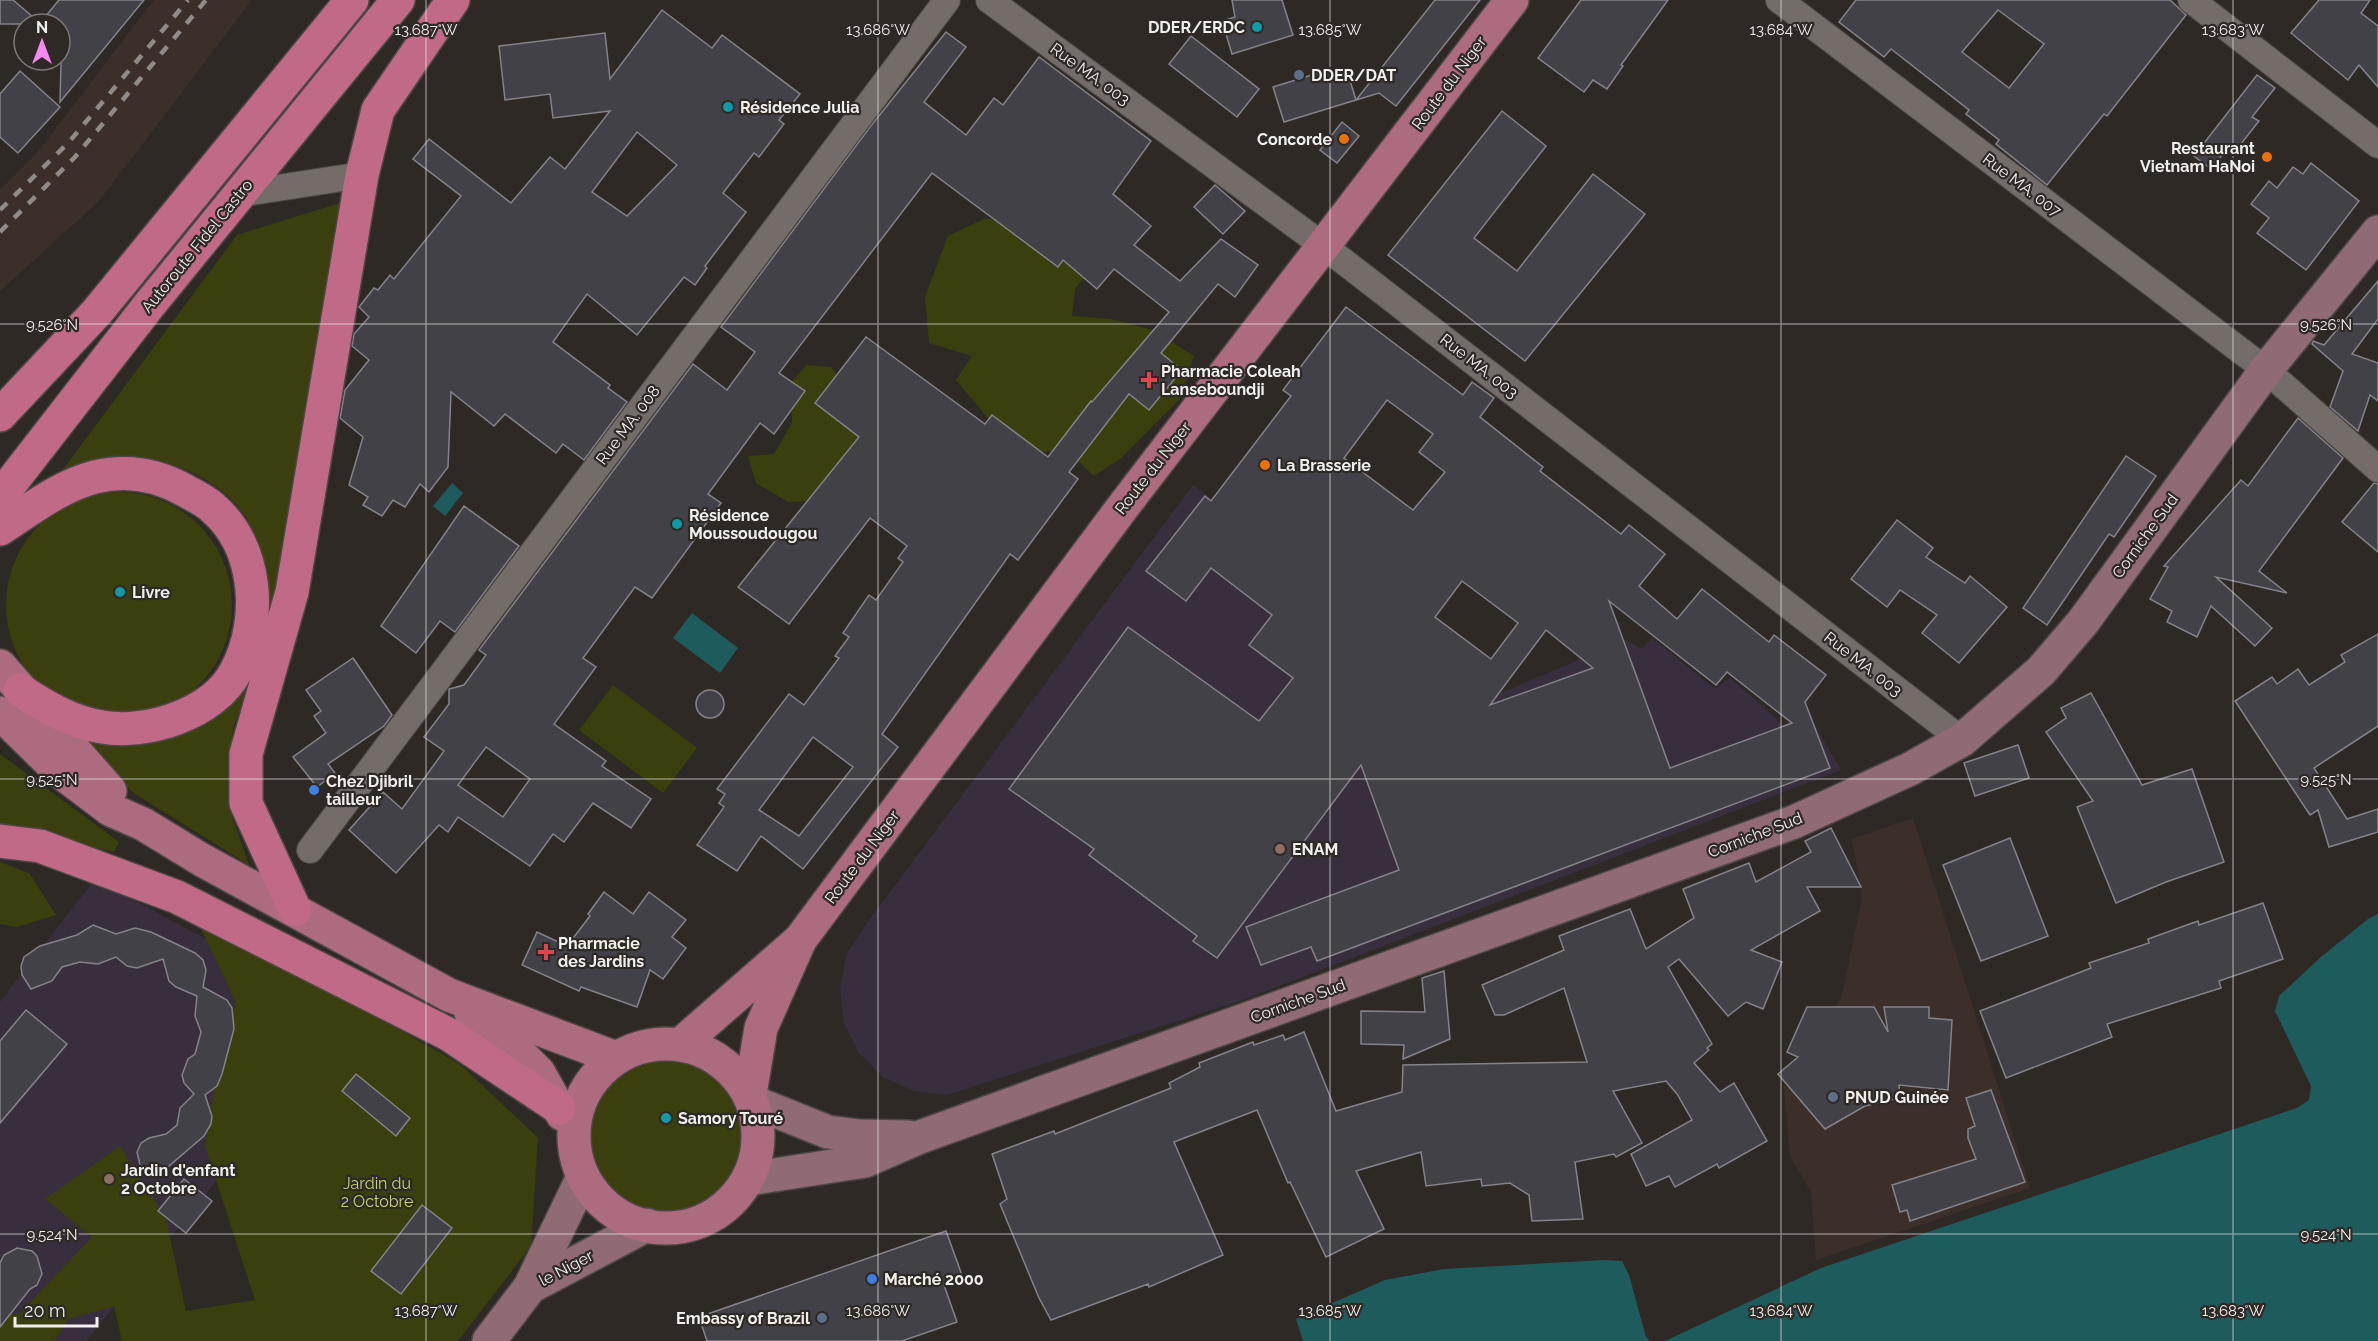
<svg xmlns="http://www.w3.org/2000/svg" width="2378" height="1341" font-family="Raleway,sans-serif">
	<rect width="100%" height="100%" fill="#2f2926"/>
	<g fill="#3c2f2a">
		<path d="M154 0H252L99 201 0 291V190L37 153Z"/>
		<path d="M1913 818 2030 1188 1816 1260 1811 1192 1790 1156 1784 1086 1798 1070 1842 996 1862 898 1852 839Z"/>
	</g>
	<g fill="#382e3d">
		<path d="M1193 485 1484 700 1626 640 1642 649 1652 638 1715 689 1730 678 1786 727 1805 709 1841 770 1243 1000 947 1095 914 1091 883 1077 859 1053 844 1023 840 989 846 956 864 927Z"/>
		<path d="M95 879 350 1017 86 1341H0V1002Z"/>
	</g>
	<g fill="#3a3f0d">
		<path d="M343 202 279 596 268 622C267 591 267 561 254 532 229 476 152 445 94 463 80 467 66 476 53 483L237 235Z"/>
		<path d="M986 218 1027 228 1102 255 1075 289 1072 316 1111 319 1153 330 1194 356 1179 400 1121 458 1094 476 1066 450 1018 454 956 380 972 356 929 343 925 297 948 236Z"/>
		<path d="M806 365 831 367 858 404 879 451 818 501 788 502 756 483 748 456 774 454 792 423 791 383Z"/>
		<circle cx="119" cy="605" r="113"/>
		<path d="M259 652 255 677 234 724 228 762 229 808 249 865 135 794 63 729 155 739Z"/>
		<path d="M613 685 697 748 663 793 579 730Z"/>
		<path d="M0 754 119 842 114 852 0 828Z"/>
		<path d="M0 862 29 873 56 915 17 927 0 924Z"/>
		<path d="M201 915 461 1065 538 1138 531 1246 458 1341H122L114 1306 69 1319 54 1341H0V1315L19 1314 92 1237 45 1199 120 1146 166 1219 186 1311 255 1300 205 1146 220 1053 236 1003 199 924Z"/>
		<circle cx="665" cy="1135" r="79"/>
	</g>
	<g fill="#1e5b5c">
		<path d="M452 483 463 493 445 516 433 506Z"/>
		<path d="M692 613 738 648 720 673 673 638Z"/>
		<path d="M2378 914V1341H1665L1821 1268 2297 1108 2309 1100 2311 1086 2275 1011 2279 996 2321 957 2368 919Z"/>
		<path d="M1604 1260 1622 1261 1629 1275 1646 1337 1650 1341H1303L1296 1319 1385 1280 1444 1269Z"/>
	</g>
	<g fill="#424148" stroke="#83838a" stroke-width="1.5" fill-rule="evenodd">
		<path d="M0 0H13L40 23 59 0H144L60 102 62 24H0Z"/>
		<path d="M1232 0H1282L1293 35 1232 54 1222 21 1235 17Z"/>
		<path d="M1435 0H1480L1396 106 1379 93 1356 100Z"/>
		<path d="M1581 0H1668L1621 65 1623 66 1607 89 1593 80 1584 92 1538 58Z"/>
		<path d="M1856 0H2170L2186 15 2107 116 2104 114 2047 185 1996 144 1999 140 1966 114 1969 110 1891 49 1884 57 1839 22ZM1998 10 2044 44 2009 88 1962 52Z"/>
		<path d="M2319 0H2370L2361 13 2378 26V87L2359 65 2348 80 2291 33Z"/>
		<path d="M662 10 712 48 722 35 800 94 779 120 784 124 759 157 754 153 723 193 746 212 705 266 707 268 695 285 684 277 637 335 587 294 553 342 610 385 608 388 627 402 584 460 563 444 556 453 505 414 494 426 451 392 448 467 429 492 420 484 405 507 393 500 382 516 363 505 368 497 349 485 363 437 340 418 345 390 369 360 352 346 354 334 369 317 359 307 374 288 378 290 390 275 394 279 461 196 413 159 429 139 511 203 550 157 565 169 610 111 553 118 550 94 505 100 499 46 605 33 610 79ZM637 132 677 165 627 216 592 192Z"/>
		<path d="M946 32 966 47 924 102 966 135 994 98 1003 105 1039 57 1151 141 1113 194 1151 226 1134 245 1180 281 1221 239 1258 265 1235 297 1218 284 1161 353 1182 370 1149 410 1129 394 1069 472 1078 479 1018 560 1010 554 882 734 898 747 803 869 761 836 737 871 697 845 724 807 719 803 725 794 717 789 789 694 804 705 839 658 835 656 849 637 843 633 869 595 876 600 903 562 898 558 907 546 870 518 789 624 738 587 859 437 815 403 866 337 985 424 992 415 1048 457 1091 401 1092 402 1169 312 1114 269 1097 289 1063 260 1058 267 932 173 779 373 805 391 774 434 760 423 708 494 721 503 652 598 635 587 583 658 596 667 554 724 606 761 602 766 651 799 631 828 593 803 564 842 553 834 530 866 458 817 448 832 439 825 396 873 349 830 383 792 402 809 444 751 424 737 449 704V689L464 685 486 655 479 650 693 364 727 390 755 352 721 327 870 127ZM813 737 853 767 799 836 759 810ZM486 747 530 779 503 817 458 785Z"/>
		<path d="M1191 36 1259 89 1237 117 1169 64Z"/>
		<path d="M1331 69 1332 75 1347 71 1356 100 1284 122 1273 87Z"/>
		<path d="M20 71 60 107 18 153 0 137V94Z"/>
		<path d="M2257 75 2275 88 2252 117 2259 121 2233 154 2227 149 2211 169 2194 156Z"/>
		<path d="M1502 111 1546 146 1474 238 1517 271 1593 174 1645 214 1525 361 1388 255Z"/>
		<path d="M1342 122 1359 136 1337 163 1320 150Z"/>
		<path d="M2311 163 2359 201 2306 270 2257 233 2269 218 2251 204 2269 181 2277 188 2293 167 2303 174Z"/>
		<path d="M1215 185 1245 211 1223 234 1194 207Z"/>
		<path d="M2378 281V319L2352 354 2378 363V401L2370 395 2358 431 2330 407 2343 371 2312 344 2313 341 2324 345Z"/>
		<path d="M1346 307 1463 395 1472 382 1494 398 1480 417 1543 467 1540 471 1621 534 1629 525 1665 554 1639 586 1677 619 1702 589 1769 642 1774 635 1826 675 1805 702 1830 768 1317 961 1311 947 1261 965 1246 927 1399 870 1361 765 1217 958 1193 941 1197 936 1089 855 1094 849 1009 789 1128 627 1259 721 1293 678 1249 645 1272 615 1211 568 1186 601 1146 571 1205 496 1211 501 1291 396 1283 390ZM1387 400 1433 434 1419 452 1445 472 1413 510 1344 458ZM1462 581 1518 623 1491 659 1435 617ZM1609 601 1716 685 1727 672 1792 723 1670 768ZM1546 630 1593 668 1490 705Z"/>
		<path d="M2298 418 2343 458 2259 571 2287 593 2216 577 2272 628 2255 646 2211 606 2197 637 2167 622 2172 611 2150 599 2168 567 2164 566 2241 480 2248 486Z"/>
		<path d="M2126 456 2156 476 2114 537 2109 534 2047 625 2023 608Z"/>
		<path d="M2374 483 2378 484V552L2342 522Z"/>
		<path d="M464 506 519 546 455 632 440 621 416 653 381 626Z"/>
		<path d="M1897 520 1933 548 1926 557 1965 583 1970 576 2007 607 1959 663 1922 633 1937 615 1900 590 1887 607 1851 579Z"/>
		<path d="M2378 634V726L2314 768 2347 819 2378 809V832L2329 847 2318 810 2310 815 2235 701 2272 677 2277 684 2298 669 2309 685 2345 662 2341 655Z"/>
		<path d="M353 658 392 715 384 726 328 764 335 773 317 787 293 757 326 733 314 716 321 711 306 690Z"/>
		<circle cx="710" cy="704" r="14"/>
		<path d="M2091 693 2142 785 2192 769 2224 862 2166 882 2116 903 2077 807 2093 801 2046 732 2066 718 2061 708Z"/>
		<path d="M2018 745 2029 778 1975 796 1964 763Z"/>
		<path d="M1831 828 1861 887H1807L1820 911 1751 950 1782 962 1763 1009 1746 1002 1728 1016 1679 959 1668 967 1712 1044 1707 1048 1709 1050 1694 1063 1720 1092 1734 1083 1767 1141 1719 1168 1717 1164 1675 1187 1669 1176 1646 1186 1631 1154 1692 1120 1677 1094 1666 1081 1613 1091 1642 1143 1616 1157 1614 1154 1575 1162 1583 1219 1532 1221 1529 1195 1510 1183 1482 1186 1481 1179 1426 1186 1421 1152 1356 1171 1384 1229 1326 1257 1290 1182 1288 1183 1257 1110 1174 1142 1223 1255 1149 1287 1148 1284 1051 1320 1039 1298 1000 1204 1007 1199 992 1154 1054 1131 1055 1134 1171 1088 1169 1083 1200 1067 1199 1063 1253 1042 1254 1045 1283 1035 1285 1040 1304 1032 1336 1111 1402 1092 1403 1065 1587 1062 1564 988 1504 1015H1495L1482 985 1564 950 1559 936 1630 909 1646 949 1694 918 1683 889 1749 863 1756 882 1811 852 1805 841Z"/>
		<path d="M2010 838 2048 936 1981 961 1943 865Z"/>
		<path d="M604 892 633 914 649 892 686 920 672 937 686 948 663 979 650 970 637 1007 581 987 579 991 522 965 537 932 567 946 590 916 588 914Z"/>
		<path d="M2263 903 2283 959 2219 981 2221 988 2107 1024 2112 1037 2006 1078 1980 1011 2091 968 2089 963 2149 943 2148 939 2198 921 2199 925Z"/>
		<path d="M93 925 116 934 135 928 151 932 195 953 203 960 206 970 203 987 227 1000 232 1008 234 1029 222 1074 217 1086 205 1095 212 1116 211 1124 204 1136 156 1177 141 1169 137 1152 141 1143 149 1138 166 1134 177 1125 180 1108 194 1094 184 1083 182 1075 188 1059 195 1054 201 1032 195 1016 197 996 176 987 169 981 163 959 137 968 127 966 116 957 98 964 80 962 62 967 52 981 31 989 22 975 21 966 24 957 40 946 77 935Z"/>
		<path d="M1444 971 1450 1039 1403 1059 1404 1045 1361 1044V1011L1425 1012 1422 978Z"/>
		<path d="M1807 1007H1874L1888 1032 1884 1007H1929V1018L1952 1020 1948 1090 1899 1085 1900 1098 1865 1106 1825 1129 1778 1074 1798 1057 1787 1052Z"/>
		<path d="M26 1010 67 1044 0 1123V1041Z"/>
		<path d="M356 1074 410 1118 396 1136 342 1091Z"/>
		<path d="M1991 1090 2025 1182 1910 1221 1907 1210 1900 1212 1892 1185 1976 1159 1968 1138V1129L1975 1126 1966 1098Z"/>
		<path d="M184 1179 212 1201 186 1233 158 1211Z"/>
		<path d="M422 1205 452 1228 401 1294 371 1271Z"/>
		<path d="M946 1231 963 1278 944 1285 957 1322 902 1341H707L699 1317Z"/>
		<path d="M17 1248 32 1251 37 1256 42 1274 37 1285 30 1289 0 1327V1263L4 1255Z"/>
	</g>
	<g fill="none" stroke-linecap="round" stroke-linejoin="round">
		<defs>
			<g id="minor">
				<path d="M989 0 1325 247 1962 740"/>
				<path d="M1779 0 2266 370 2378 469"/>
				<path d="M2191 0 2378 145"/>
				<path d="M239 194 362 175"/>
				<path d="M310 850 947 0"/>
			</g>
			<g id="secondary">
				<path d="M753 1102 828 1132 859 1136 909 1137"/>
				<path d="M748 1179 865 1161 920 1137 1794 822 1910 769 1962 740 2041 671 2083 622 2266 370 2378 232"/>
				<path d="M530 1287 647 1225"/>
				<path d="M489 1341 530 1287 583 1177"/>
			</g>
			<g id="primary">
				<path d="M0 666 110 791"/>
				<path d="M0 713 58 770 111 810 143 824 202 860 449 995 616 1058"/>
				<path d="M800 940 1125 504 1512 0"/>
				<path d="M471 1013 513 1047 539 1073 562 1114"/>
				<path d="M681 1044 800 940 761 1028 750 1094"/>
				<circle cx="666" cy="1136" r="92"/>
			</g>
			<g id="trunk">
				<path d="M0 415 97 312 352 0"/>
				<path d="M0 497 150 304 398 0"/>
				<path d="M0 529C30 510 60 486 95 477 128 469 158 475 186 491 195 496 206 501 213 508 258 547 263 620 236 671 214 714 146 735 102 727 71 722 46 707 20 690"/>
				<path d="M0 841 40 846 177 897 448 1034 559 1108"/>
				<path d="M295 910 246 803V754L292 592 362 175 378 110 453 0"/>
			</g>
		</defs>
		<use href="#minor" stroke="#4c4744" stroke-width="28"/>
		<use href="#secondary" stroke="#4c4744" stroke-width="36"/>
		<use href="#primary" stroke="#4c4744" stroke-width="36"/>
		<use href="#trunk" stroke="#4c4744" stroke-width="36"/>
		<use href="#minor" stroke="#736c69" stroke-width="26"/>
		<use href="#secondary" stroke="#906b74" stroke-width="33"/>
		<use href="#primary" stroke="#ad6b80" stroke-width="33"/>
		<use href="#trunk" stroke="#c06a88" stroke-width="33"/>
		<g stroke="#908b88" stroke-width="4.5" stroke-dasharray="10 10" stroke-linecap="butt">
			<path d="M0 210 69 142 188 0"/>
			<path d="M0 232 75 157 206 0"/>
		</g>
	</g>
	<path fill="none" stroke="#f3efed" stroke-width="1.5" stroke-opacity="0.45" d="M426 0V1341M878 0V1341M1330 0V1341M1781 0V1341M2233 0V1341M0 324H2378M0 779H2378M0 1234H2378"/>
	<g fill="#0f9aa8" stroke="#2f2926" stroke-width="2">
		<circle cx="1257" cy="27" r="6"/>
		<circle cx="728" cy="107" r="6"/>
		<circle cx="677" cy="524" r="6"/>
		<circle cx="120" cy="592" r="6"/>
		<circle cx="666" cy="1118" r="6"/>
	</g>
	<g fill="#5c6f8a" stroke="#2f2926" stroke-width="2">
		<circle cx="1299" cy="75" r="6"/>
		<circle cx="1833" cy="1097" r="6"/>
		<circle cx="822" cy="1318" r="6"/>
	</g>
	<g fill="#e8710a" stroke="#2f2926" stroke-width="2">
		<circle cx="1344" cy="139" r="6"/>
		<circle cx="2267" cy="157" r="6"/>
		<circle cx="1265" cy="465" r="6"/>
	</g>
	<g fill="#e0444e" stroke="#2f2926" stroke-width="2">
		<path d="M1146 371h6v6h6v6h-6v6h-6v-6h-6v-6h6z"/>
		<path d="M543 943h6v6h6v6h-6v6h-6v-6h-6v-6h6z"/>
	</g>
	<g fill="#3f7fe0" stroke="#2f2926" stroke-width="2">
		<circle cx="314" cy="790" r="6"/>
		<circle cx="872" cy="1279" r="6"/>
	</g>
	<g fill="#8d6e63" stroke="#2f2926" stroke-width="2">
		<circle cx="1280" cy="849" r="6"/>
		<circle cx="109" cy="1179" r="6"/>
	</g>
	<g text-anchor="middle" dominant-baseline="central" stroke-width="4.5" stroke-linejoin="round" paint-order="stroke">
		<g font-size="16" font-weight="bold" fill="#f3efed" stroke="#2f2926" text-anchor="start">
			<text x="1245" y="27" text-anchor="end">DDER/ERDC</text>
			<text x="1311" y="75">DDER/DAT</text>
			<text x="740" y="107">Résidence Julia</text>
			<text x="1332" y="139" text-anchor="end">Concorde</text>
			<text x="2255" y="148" text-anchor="end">Restaurant<tspan x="2255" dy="18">Vietnam HaNoi</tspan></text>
			<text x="1161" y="371">Pharmacie Coleah<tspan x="1161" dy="18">Lanseboundji</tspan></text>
			<text x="1277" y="465">La Brasserie</text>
			<text x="689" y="515">Résidence<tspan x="689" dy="18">Moussoudougou</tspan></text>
			<text x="132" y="592">Livre</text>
			<text x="326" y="781">Chez Djibril<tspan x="326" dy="18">tailleur</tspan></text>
			<text x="1292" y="849">ENAM</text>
			<text x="558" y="943">Pharmacie<tspan x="558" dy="18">des Jardins</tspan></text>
			<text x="1845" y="1097">PNUD Guinée</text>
			<text x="678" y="1118">Samory Touré</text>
			<text x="121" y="1170">Jardin d'enfant<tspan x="121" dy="18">2 Octobre</tspan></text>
			<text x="884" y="1279">Marché 2000</text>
			<text x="810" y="1318" text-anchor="end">Embassy of Brazil</text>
		</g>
		<g font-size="16" fill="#f3efed" stroke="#2f2926">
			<text transform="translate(1090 74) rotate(36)">Rue MA. 003</text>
			<text transform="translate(1449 83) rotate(-53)">Route du Niger</text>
			<text transform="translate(2022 185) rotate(37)">Rue MA. 007</text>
			<text transform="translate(197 246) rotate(-51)">Autoroute Fidel Castro</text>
			<text transform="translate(1479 366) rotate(38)">Rue MA. 003</text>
			<text transform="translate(628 425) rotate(-53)">Rue MA. 008</text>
			<text transform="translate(1153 468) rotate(-52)">Route du Niger</text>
			<text transform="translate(2145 536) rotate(-54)">Corniche Sud</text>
			<text transform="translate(1863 664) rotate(38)">Rue MA. 003</text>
			<text transform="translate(1755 835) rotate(-21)">Corniche Sud</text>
			<text transform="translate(862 857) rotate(-53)">Route du Niger</text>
			<text transform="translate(1298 1001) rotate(-20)">Corniche Sud</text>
			<text transform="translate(566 1268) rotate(-28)">le Niger</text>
		</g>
		<g font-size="16" fill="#c8d46a" stroke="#2f2926">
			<text x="377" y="1183">Jardin du<tspan x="377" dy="18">2 Octobre</tspan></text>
		</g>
	</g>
	<g font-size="15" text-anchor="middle" fill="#f3efed" stroke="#2f2926" stroke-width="4.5" stroke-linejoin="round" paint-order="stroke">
		<text x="426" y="35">13.687°W</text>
		<text x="878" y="35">13.686°W</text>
		<text x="1330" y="35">13.685°W</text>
		<text x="1781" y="35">13.684°W</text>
		<text x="2233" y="35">13.683°W</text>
		<text x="52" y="330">9.526°N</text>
		<text x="2326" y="330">9.526°N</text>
		<text x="52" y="785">9.525°N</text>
		<text x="2326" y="785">9.525°N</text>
		<text x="52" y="1240">9.524°N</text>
		<text x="2326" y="1240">9.524°N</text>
		<text x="426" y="1316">13.687°W</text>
		<text x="878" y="1316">13.686°W</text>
		<text x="1330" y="1316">13.685°W</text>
		<text x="1781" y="1316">13.684°W</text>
		<text x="2233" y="1316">13.683°W</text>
	</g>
	<g transform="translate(42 42)"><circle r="28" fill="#2f2926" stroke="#7d7876" stroke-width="1.5"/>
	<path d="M0-4.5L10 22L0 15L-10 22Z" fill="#f589ef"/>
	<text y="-9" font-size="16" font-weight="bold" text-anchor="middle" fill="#f3efed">N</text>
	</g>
	<path d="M15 1317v9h82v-9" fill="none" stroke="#f3efed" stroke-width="3"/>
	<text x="24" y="1317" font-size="18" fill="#f3efed" stroke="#2f2926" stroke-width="4.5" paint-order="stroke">20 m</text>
</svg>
